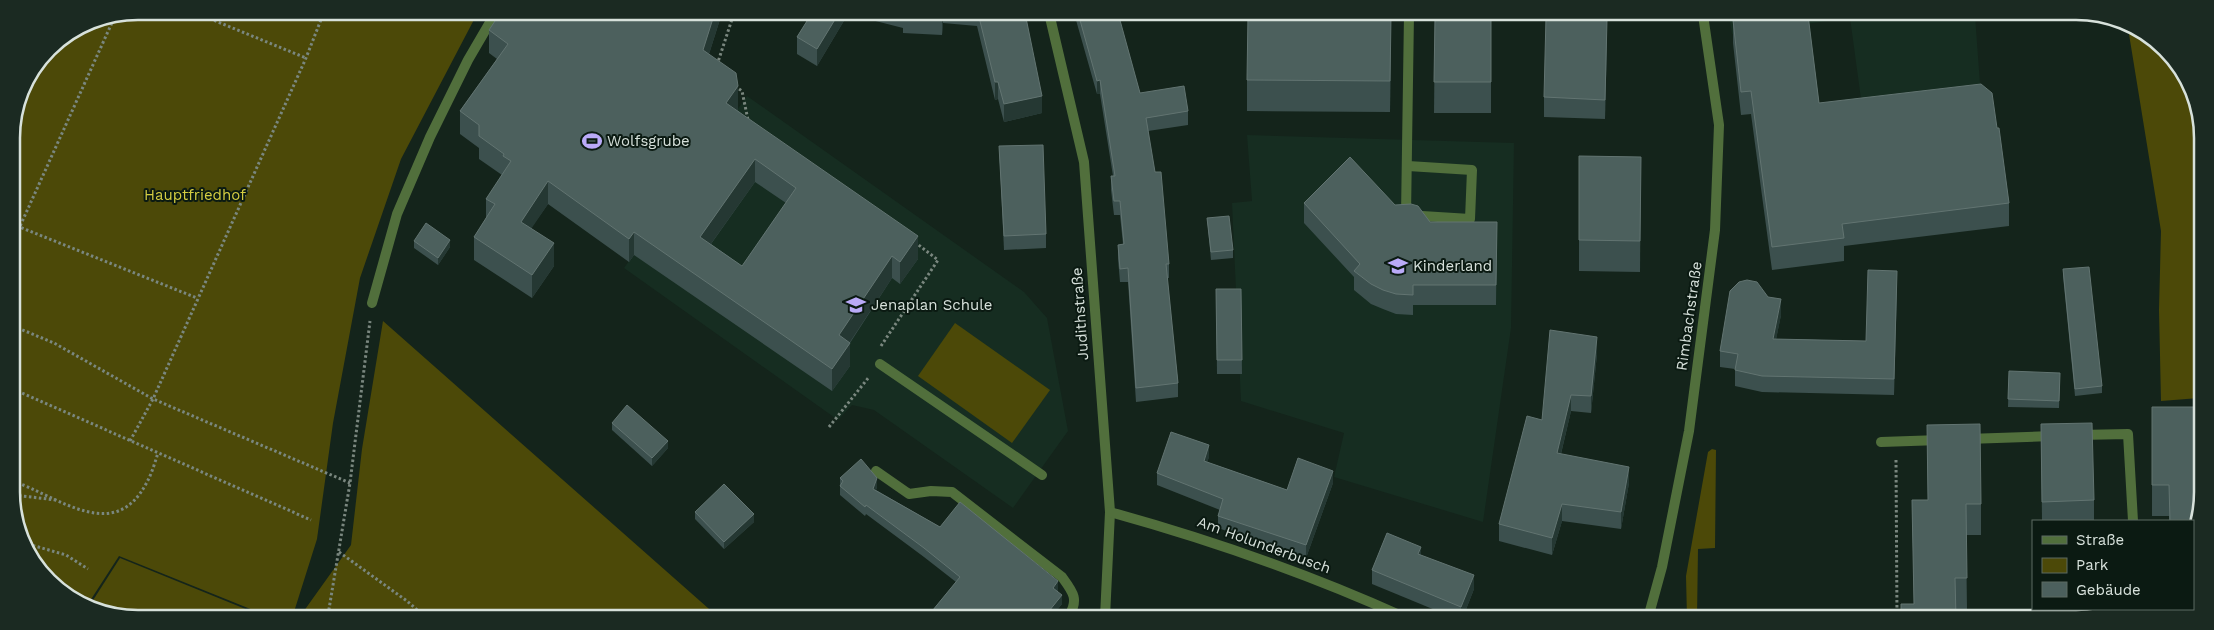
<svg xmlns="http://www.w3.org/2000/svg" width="2214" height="630" font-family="'Work Sans',sans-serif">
	<rect width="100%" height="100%" fill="#14241b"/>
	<g fill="#162d21">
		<path d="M1729 15H1975L1980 84 1861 99 1850 18 1732 34Z"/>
		<path d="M747 96 1024 292 1047 318 1068 431 1013 508 874 410 852 405 838 420 624 268Z"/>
		<path d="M1247 135 1514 143 1511 328 1483 522 1334 477 1344 433 1241 401 1232 203 1252 201Z"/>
	</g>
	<g fill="#4c4908">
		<path d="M138 11 478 12 401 159 360 278 333 423 317 539 293 615H265L119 556 88 604 48 581 14 516 12 130 21 89 49 48 90 21Z"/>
		<path d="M2128 28 2171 54 2200 114 2199 398 2161 401 2159 310 2161 231Z"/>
		<path d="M383 321 717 616 301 615 351 545 362 449Z"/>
		<path d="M955 323 1050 390 1012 443 918 376Z"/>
		<path d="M1712 449 1716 450 1715 548 1698 549 1697 618H1687L1686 576 1708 452Z"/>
		<path d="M120 558 260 615H105L90 605Z"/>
	</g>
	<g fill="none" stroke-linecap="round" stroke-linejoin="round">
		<g stroke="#7a877f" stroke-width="3" stroke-dasharray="2.5 2.5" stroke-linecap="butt">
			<path d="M191 11 306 58"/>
			<path d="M717 65 734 13"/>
			<path d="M735 86 742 91 748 120"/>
			<path d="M12 224 197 298"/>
			<path d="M12 244 115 16"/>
			<path d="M13 326 54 343 153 399 350 483"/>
			<path d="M881 346 938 260 916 243"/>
			<path d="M13 389 311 520"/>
			<path d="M829 427 869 377"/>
			<path d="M130 441 153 399 306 58 324 12"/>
			<path d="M1896 460 1897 618"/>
			<path d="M13 481C59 497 115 545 147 482 152 473 155 462 158 453"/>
			<path d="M14 495 56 500"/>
			<path d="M28 544 66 555 88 569"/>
			<path d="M339 552 407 601 423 615"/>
			<path d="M328 615 350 483 370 321"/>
		</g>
		<g stroke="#516f3c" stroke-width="10">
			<path d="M1408 166 1472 170 1470 219 1406 215 1409 14"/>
			<path d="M880 364 1042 475"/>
			<path d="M2079 435 2128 434 2133 521"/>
			<path d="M1967 439 2052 436"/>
			<path d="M1881 442 1940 440"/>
			<path d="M876 471 909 494 931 491 952 492 1062 577C1073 592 1079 599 1069 616"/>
		</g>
		<g stroke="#516f3c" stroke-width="10">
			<path d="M1049 13 1084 162 1110 512 1105 617"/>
			<path d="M372 303 397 214 430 137 468 60 496 12"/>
			<path d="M1110 512C1211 540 1309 574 1404 617"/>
			<path d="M1648 618 1662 567 1689 431 1715 230 1719 125 1703 15"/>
		</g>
	</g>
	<g fill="#3c504e" fill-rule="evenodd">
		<path d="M501 12 722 13 709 54 738 109 737 110 918 259 900 284 892 278 850 343V366L832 391 634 255 629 262 548 204 531 228 554 266 532 298 474 260V237L486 218V199L502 175 479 159V148L460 134V111L497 59 489 53V30ZM755 182 786 203 742 266 711 244Z"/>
		<path d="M812 13H1025L1042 113 1004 122 998 99 995 100 977 26 943 23 942 35 903 33V28L848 14 817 66 797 54V37Z"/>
		<path d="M1074 13H1130V16L1119 20 1140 93 1188 111V125L1148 131 1169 264V278H1167L1178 383V397L1136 402 1128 282H1120L1118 259V245L1123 244 1120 215H1114L1111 190V176H1113L1100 94H1097Z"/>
		<path d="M1740 15H1808L1819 103 1997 128 2009 203V226L1844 246V261L1772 270 1751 114 1741 115 1733 43V20L1741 19Z"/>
		<path d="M1435 17H1491V113H1434Z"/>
		<path d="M1607 39 1605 119 1544 117V97Z"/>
		<path d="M1391 47 1390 112 1247 111V80Z"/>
		<path d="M999 146 1046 234V248L1004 250Z"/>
		<path d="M1579 156 1641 157 1640 272 1579 271Z"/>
		<path d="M1304 203 1395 205 1430 222H1497L1496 305H1413V315L1396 314 1383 309 1371 304 1354 290V277L1304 223Z"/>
		<path d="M1207 218 1233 250V258L1211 260Z"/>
		<path d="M414 241 450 247 438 265 414 248Z"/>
		<path d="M2063 269 2102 386V393L2075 396 2063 276Z"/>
		<path d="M1897 287 1894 395 1762 392 1735 386V369L1720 367V351L1781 315 1776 339 1866 341Z"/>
		<path d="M1216 289H1241L1242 374H1217Z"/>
		<path d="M1597 354 1591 413 1571 411 1561 454 1629 483 1621 529 1562 521 1552 555 1499 541V524L1542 420Z"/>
		<path d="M2009 371 2060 380 2059 408 2008 407Z"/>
		<path d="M2152 407 2193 521H2169V516H2152Z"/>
		<path d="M612 423 668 448 652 466 612 430Z"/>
		<path d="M2041 424 2094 500V521H2042Z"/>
		<path d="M1927 425 1981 504V535H1966L1967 609H1955L1914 604 1912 500H1928Z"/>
		<path d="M1209 457 1207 462 1287 490 1333 483 1306 558 1218 528V516L1220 510 1157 485V473Z"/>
		<path d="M840 478 877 487 876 490 940 527 1058 590 1057 592 1062 604 1052 616H928L956 582 924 557 866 514 865 516 840 495Z"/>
		<path d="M695 512 754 522 724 549 695 519Z"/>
		<path d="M1421 555 1474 589 1463 617H1452L1372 584V570Z"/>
	</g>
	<g fill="#253833">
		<path d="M715 12 722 13 703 73V50Z"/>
		<path d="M839 13H848V14L817 66V49Z"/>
		<path d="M943 13V23L942 35V17Z"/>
		<path d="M1116 13H1130V16L1116 21Z"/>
		<path d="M1391 16V47L1390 112V81Z"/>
		<path d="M1607 19V39L1605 119V100Z"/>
		<path d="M1100 80V94H1097V81Z"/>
		<path d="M995 82H998V99L995 100Z"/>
		<path d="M738 86V109L726 126V103Z"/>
		<path d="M1042 96V113L1004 122V104Z"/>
		<path d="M755 159V182L700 259V237Z"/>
		<path d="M548 181V204L521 244V222Z"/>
		<path d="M634 232V255L629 262V239Z"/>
		<path d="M918 236V259L900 284V262Z"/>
		<path d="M450 240V247L438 265V258Z"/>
		<path d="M554 243V266L532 298V275Z"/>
		<path d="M892 256V278L840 357 850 343V366L832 391V369L839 335Z"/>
		<path d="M1897 271V287L1894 395V379Z"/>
		<path d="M1781 299V315L1773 355V339Z"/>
		<path d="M1597 337V354L1591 413V396Z"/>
		<path d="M1571 395V411L1557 470V453Z"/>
		<path d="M668 441V448L652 466V458Z"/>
		<path d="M1209 445V457L1204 473V461Z"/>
		<path d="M1629 467V483L1621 529V512Z"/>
		<path d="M1333 471V483L1306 558V545Z"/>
		<path d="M877 478V487L873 498V489Z"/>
		<path d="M1562 504V521L1552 555V538Z"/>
		<path d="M754 514V522L724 549V542Z"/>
		<path d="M1421 547V561L1418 554Z"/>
		<path d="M1474 575V589L1463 617H1461V607Z"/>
		<path d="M1058 581V590L1053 597V588Z"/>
		<path d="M1062 595V604L1052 616H1045Z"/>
	</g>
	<g fill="#4c605d" stroke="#627471" fill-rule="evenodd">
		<path d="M501 12H715L703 50 736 73 738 86 726 103 918 236 900 262 892 256 839 335 850 343 832 369 634 232 629 239 548 181 521 222 554 243 532 275 474 237 495 204 486 199 511 161 503 156 504 154 479 136V125L460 111 508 44 489 30ZM755 159 796 188 742 266 700 237Z"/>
		<path d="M812 13H839L817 49 797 37Z"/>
		<path d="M903 13H943L942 17 903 15Z"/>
		<path d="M978 13H1025L1042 96 1004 104 998 82H995Z"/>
		<path d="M1078 13H1118L1140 93 1184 86 1188 111 1146 118 1155 172H1161L1169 264H1166L1178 383 1136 388 1128 268 1120 269 1118 245 1124 244 1120 201H1114L1111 176H1115L1100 80 1097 81Z"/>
		<path d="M1248 14 1391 16 1390 81 1247 80Z"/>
		<path d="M1743 15H1808L1819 103 1981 84 1992 93 1997 128H1999L2009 203 1842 224 1844 238 1772 247 1751 91 1741 92 1733 20 1744 18Z"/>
		<path d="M1435 17H1491V82H1434Z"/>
		<path d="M1546 17 1607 19 1605 100 1544 97Z"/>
		<path d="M1043 145 1046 234 1004 236 999 146Z"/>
		<path d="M1579 156 1641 157 1640 241 1579 240Z"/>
		<path d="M1350 157 1395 205 1411 204 1418 206 1430 222H1497L1496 285H1413V295L1396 294 1383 290 1371 284 1354 271 1360 264 1304 203Z"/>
		<path d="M1229 216 1233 250 1211 252 1207 218Z"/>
		<path d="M426 223 450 240 438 258 414 241Z"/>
		<path d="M2089 267 2102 386 2075 389 2063 269Z"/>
		<path d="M1868 270 1897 271 1894 379 1762 376 1735 370 1738 354 1720 351 1730 291 1739 282 1747 280 1757 282 1768 297 1781 299 1773 339 1866 341Z"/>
		<path d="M1216 289H1241L1242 360H1217Z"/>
		<path d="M1550 330 1597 337 1591 396 1571 395 1557 453 1629 467 1621 512 1562 504 1552 538 1499 524 1527 416 1542 420Z"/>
		<path d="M2009 371 2060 373 2059 401 2008 399Z"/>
		<path d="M627 405 668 441 652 458 612 423Z"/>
		<path d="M2152 407H2199L2198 525 2193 534V521H2170L2169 485H2152Z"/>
		<path d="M2092 423 2094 500 2042 502 2041 424Z"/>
		<path d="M1980 424 1981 504H1966L1967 578H1955L1956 618H1901V604H1914L1912 500H1928L1927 425Z"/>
		<path d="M1171 432 1209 445 1204 461 1287 490 1298 458 1333 471 1306 545 1218 516 1223 499 1157 473Z"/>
		<path d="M861 459 877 478 873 489 940 527 960 502 1058 581 1053 588 1062 595 1045 616H928L960 577 924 548 866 505 865 507 840 486 843 481 840 478Z"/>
		<path d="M724 484 754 514 724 542 695 512Z"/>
		<path d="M1387 533 1421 547 1418 554 1474 575 1461 607 1372 570Z"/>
		<path d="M2083 609H2114V612L2084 618H2080Z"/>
		<path d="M1552 613 1567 617H1551Z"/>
	</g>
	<defs>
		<symbol id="stadium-bare" viewBox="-9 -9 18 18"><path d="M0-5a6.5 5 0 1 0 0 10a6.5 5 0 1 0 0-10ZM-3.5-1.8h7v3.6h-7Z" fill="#baaaf7" stroke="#0b1a12" stroke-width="2.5" paint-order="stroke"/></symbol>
		<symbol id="school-bare" viewBox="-9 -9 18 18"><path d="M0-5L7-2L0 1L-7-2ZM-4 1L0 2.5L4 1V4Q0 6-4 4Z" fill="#baaaf7" stroke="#0b1a12" stroke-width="2.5" paint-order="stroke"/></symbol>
	</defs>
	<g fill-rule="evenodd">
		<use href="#stadium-bare" x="578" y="127" width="28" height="28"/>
		<use href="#school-bare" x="1384" y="252" width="28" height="28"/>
		<use href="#school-bare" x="842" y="291" width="28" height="28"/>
	</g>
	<g text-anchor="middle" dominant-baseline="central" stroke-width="4" stroke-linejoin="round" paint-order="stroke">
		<g font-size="15" fill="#d7e1db" stroke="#0b1a12" text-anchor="start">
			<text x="607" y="141">Wolfsgrube</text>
			<text x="1413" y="266">Kinderland</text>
			<text x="871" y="305">Jenaplan Schule</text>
		</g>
		<g font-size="15" fill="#d4cd41" stroke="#0b1a12">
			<text x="195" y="195">Hauptfriedhof</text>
		</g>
		<g font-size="15" fill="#d7e1db" stroke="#0b1a12">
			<text transform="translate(1080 314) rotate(-94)">Judithstraße</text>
			<text transform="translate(1689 316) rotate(-82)">Rimbachstraße</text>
			<text transform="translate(1264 545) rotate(20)">Am Holunderbusch</text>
		</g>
	</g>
	<path d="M0 0H2214V630H0ZM138 20H2076A118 118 0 0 1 2194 138V492A118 118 0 0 1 2076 610H138A118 118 0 0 1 20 492V138A118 118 0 0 1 138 20Z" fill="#1b2a22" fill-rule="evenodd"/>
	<path fill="none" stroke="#d7e1db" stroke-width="2.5" d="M138 20H2076A118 118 0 0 1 2194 138V492A118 118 0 0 1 2076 610H138A118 118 0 0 1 20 492V138A118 118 0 0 1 138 20Z"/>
	<rect x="2032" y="520" width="162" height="90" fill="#0b1a12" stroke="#5d6a62"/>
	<rect x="2042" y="536" width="25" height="8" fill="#516f3c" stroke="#5d6a62"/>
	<text x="2076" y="545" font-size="15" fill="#d7e1db">Straße</text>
	<rect x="2042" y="558" width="25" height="15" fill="#4c4908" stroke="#5d6a62"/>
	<text x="2076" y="570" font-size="15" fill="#d7e1db">Park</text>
	<rect x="2042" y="582" width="25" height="15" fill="#4c605d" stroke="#5d6a62"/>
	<text x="2076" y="595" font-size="15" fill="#d7e1db">Gebäude</text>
</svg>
